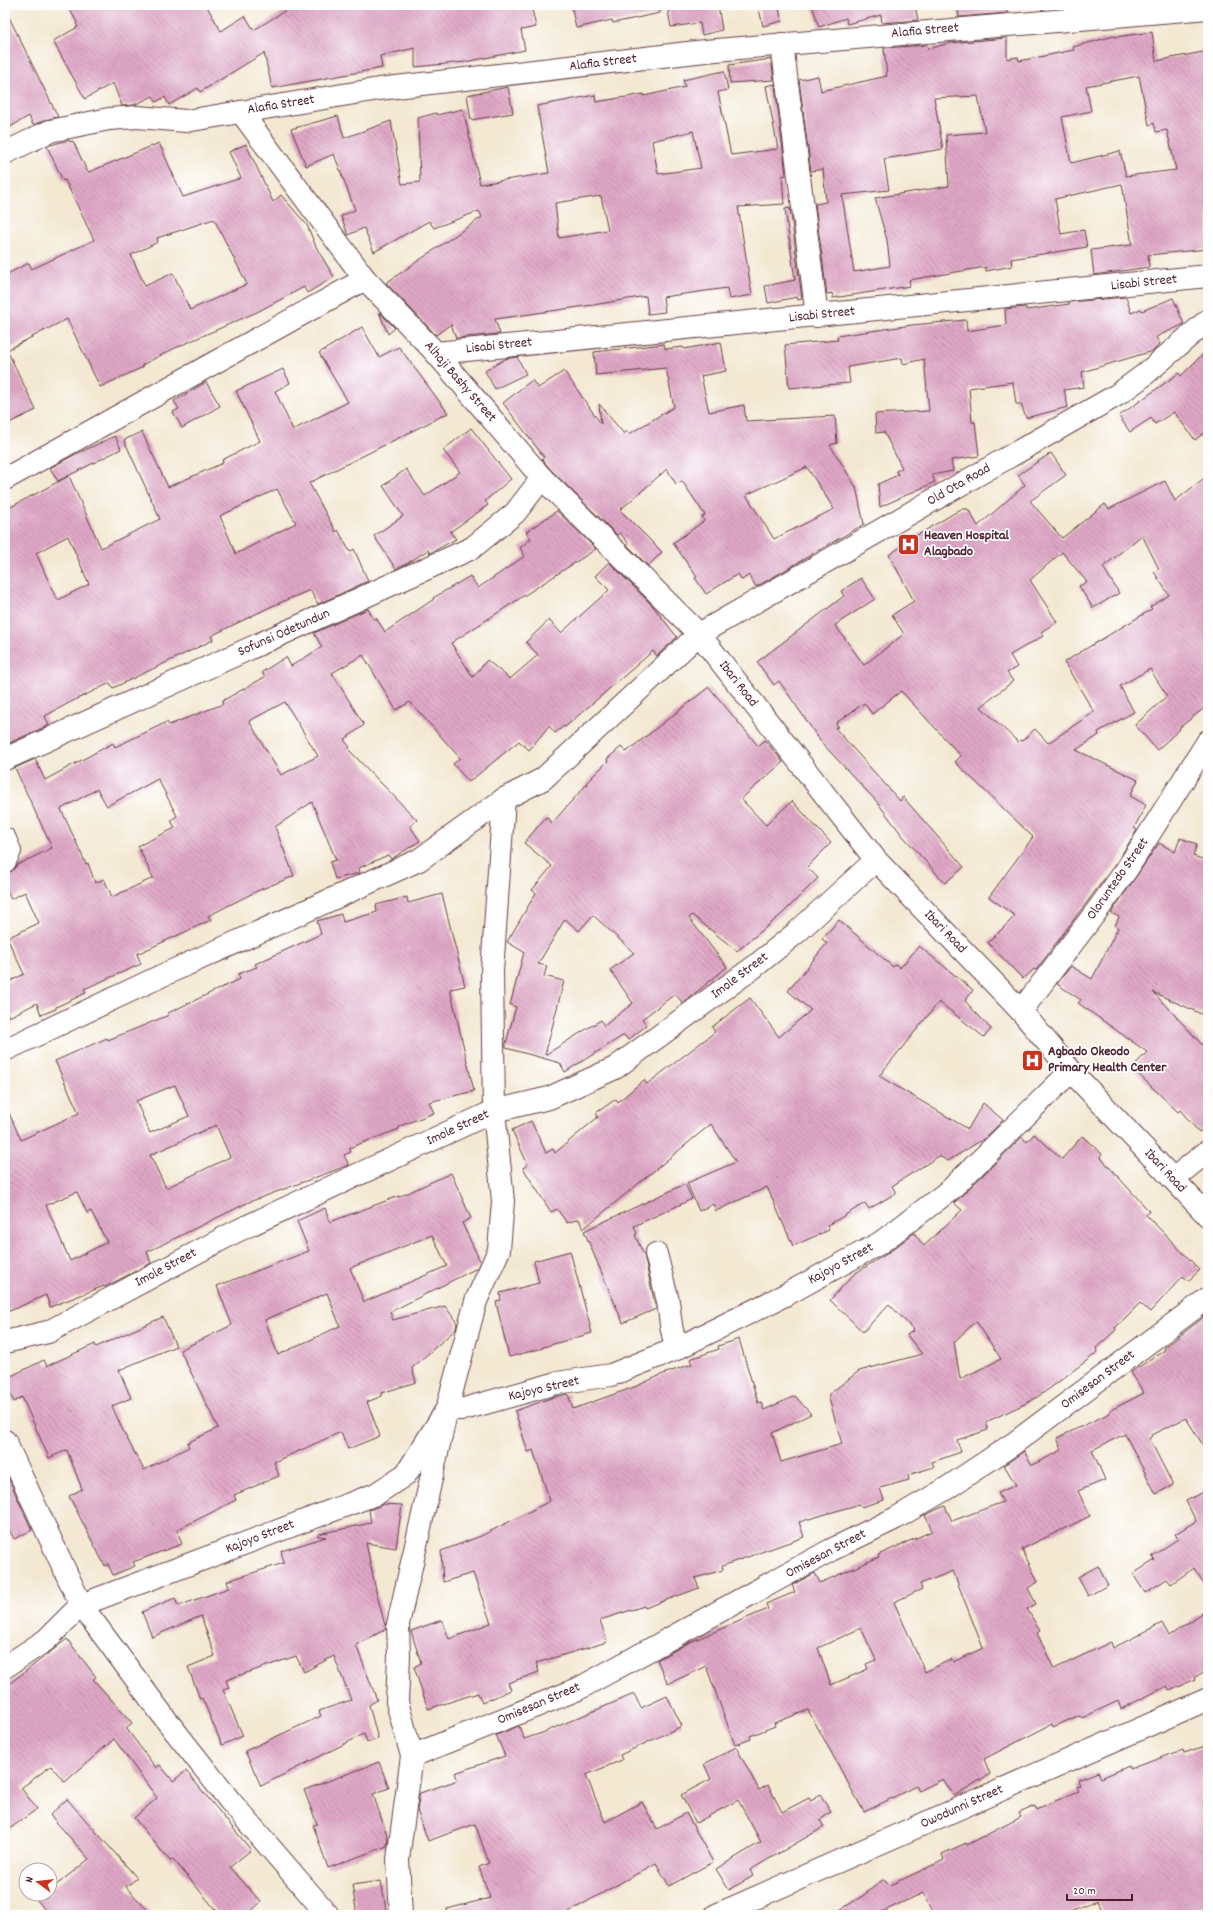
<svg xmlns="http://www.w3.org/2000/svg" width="1213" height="1920" font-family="Dekko,sans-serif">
	<defs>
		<pattern id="building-back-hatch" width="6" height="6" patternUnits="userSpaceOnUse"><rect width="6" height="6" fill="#dfa7c6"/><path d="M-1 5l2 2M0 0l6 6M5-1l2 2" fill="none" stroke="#b787a1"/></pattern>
	</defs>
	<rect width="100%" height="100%" fill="#fff"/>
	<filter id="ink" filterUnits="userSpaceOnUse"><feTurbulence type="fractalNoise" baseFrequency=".025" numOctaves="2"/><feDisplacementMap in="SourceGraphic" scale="8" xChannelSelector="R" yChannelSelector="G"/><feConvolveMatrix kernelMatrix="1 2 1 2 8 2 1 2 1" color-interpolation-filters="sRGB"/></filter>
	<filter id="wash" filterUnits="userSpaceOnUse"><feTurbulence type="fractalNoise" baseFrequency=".012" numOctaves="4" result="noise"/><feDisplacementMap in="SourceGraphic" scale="16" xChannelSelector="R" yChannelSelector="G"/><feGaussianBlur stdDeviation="0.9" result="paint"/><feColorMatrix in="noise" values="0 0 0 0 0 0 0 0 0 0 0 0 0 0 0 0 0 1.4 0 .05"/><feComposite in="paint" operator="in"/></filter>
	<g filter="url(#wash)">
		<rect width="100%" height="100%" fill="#f3e8d2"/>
		<g id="blocks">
			<g fill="url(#building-back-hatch)" fill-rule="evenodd">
				<path d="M67 5H206L221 31 245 16 254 30 294 5H531L536 27 521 30 525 50 465 62 415 67V48L380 56 382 68 272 88 264 53 200 92 198 88 169 105 165 97 156 102 153 96 134 105 122 106 113 83 85 99 53 41 78 27 76 23 77 22Z"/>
				<path d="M571 5H660V13L613 23 612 20 576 28Z"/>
				<path d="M667 5H718L722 30 702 35 700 23 671 27Z"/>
				<path d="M758 5H778L782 21 763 26Z"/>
				<path d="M812 5H915L918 20 882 23 881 15 847 24 846 18 819 27Z"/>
				<path d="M957 5H1007V13L959 17Z"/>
				<path d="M5 9 58 117 45 120 33 125 29 116 5 130Z"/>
				<path d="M1152 32 1156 61 1208 51V249L1148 255 1149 267 1094 275 1091 250 1132 245 1122 184 1055 199 1061 234 1084 230 1087 247 1011 259 1012 266 986 271V267L909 280 910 286 833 298 832 293 827 294 815 204 826 202 823 169 811 171 799 80 818 76 821 91 887 76 884 48 927 45 928 49 950 43 1007 38V59L1018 57 1019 61 1074 50 1073 47 1114 36 1115 37ZM1139 76 1149 125 1154 123 1156 132 1167 130 1176 170 1126 176 1120 151 1071 163 1062 117 1091 111 1086 86ZM978 96 985 132 946 135 949 186 875 198 887 240 890 266 854 272 842 195 889 190 884 159 943 149 934 98Z"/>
				<path d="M771 59 774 80 730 83 729 65Z"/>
				<path d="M724 71 728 90 718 92 731 155 778 149 766 86 775 84 786 175 782 176 784 204 738 207 752 295 729 299 727 288 663 297 665 312 648 314 646 296 593 305 495 319 500 334H497L456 338 451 324 436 335 386 283 482 217 479 211 434 228 429 221 374 252 364 228 348 235 341 216 355 210 334 154 306 166 291 129 338 116 344 138 391 121 402 184 420 182 418 118 436 113 437 115 463 109 480 184 549 173 537 106 595 95 596 102 644 94V96L685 87 683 80ZM693 131 701 168 658 174 652 141ZM601 196 608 230 559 238 555 203Z"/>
				<path d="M508 87 513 113 471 120 467 95Z"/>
				<path d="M69 140 70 142 73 141 87 171 89 172 159 143 183 197 241 178 229 152 246 144 273 202 281 195 307 225 316 247 334 277 307 293 304 287 257 312 175 348 142 365 143 367 100 387 67 319 7 350 36 410 5 425V275L29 263 32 269 94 240 65 180 63 181 47 146ZM214 219 247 284 190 310 173 273 145 286 131 255 158 242 157 238Z"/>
				<path d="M790 208 802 299 798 300 797 297 768 303 765 286 795 280 785 209Z"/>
				<path d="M1126 297 1131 313 1141 309 1142 311 1173 298 1184 324 1156 337 1160 344 1153 351 1082 372 1084 387 1064 390 1068 407 1026 418 1021 404H1016L1013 382 969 388 972 422H975L979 456 951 460 953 471 932 475 935 482 880 507 878 484 898 475 896 471 902 468 884 432 876 433 875 414 929 411 924 359 903 364 902 358 848 367 850 383 789 388 785 345 838 340 837 336 912 325 966 320 967 331 1006 325 1005 309 1026 307V310L1069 304V302Z"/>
				<path d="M379 312 395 328 388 334Z"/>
				<path d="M362 327 379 357 399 347 448 413 309 483 336 532 338 530 350 552 354 549 368 581 318 604 310 590 270 607 211 636 213 640 113 688 110 683 69 703 45 716 49 725 5 745V510L69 476 101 548 160 519 124 440 142 432 168 487 223 463 222 460 260 441 236 391 283 369 290 383 275 391 293 430 348 402 319 353ZM277 489 296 523 236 554 220 516ZM68 536 89 584 58 600 56 596H55L36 553Z"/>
				<path d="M721 342 726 371 701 376 709 412 744 405 746 421 835 416 837 443 830 445 856 487 864 524 756 587 749 575 742 580 738 574 706 594 695 578 697 577 673 543 704 521 702 517 705 515 682 481 676 484 667 469 620 510 662 552 648 566 627 545 629 544 620 533 617 535 551 470 542 459 544 457 503 403 532 380 538 388 564 371 601 424 599 404 624 434 627 431 629 434 674 407 666 368 596 375 594 352 664 344 665 349 683 347 684 349ZM807 467 834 509 774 539 746 495Z"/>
				<path d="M1208 349V430L1195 440 1174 412 1155 424 1151 418 1130 432 1119 416 1179 373 1181 376Z"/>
				<path d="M517 357 526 374 495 389 485 371 505 359Z"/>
				<path d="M206 382 220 406 182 428 173 412 179 409 174 401Z"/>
				<path d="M471 428 511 479 485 501 488 505 450 532 456 539 430 553 428 550 408 563 396 569 374 536 403 516 383 486 406 469 425 496 460 472 443 450Z"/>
				<path d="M115 436 121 449 58 481 50 468 76 454Z"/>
				<path d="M1051 453 1066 475 1030 501 1062 538 1105 504 1109 509 1165 481 1175 501 1208 475V705L1179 728 1180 729 1157 750 1135 725 1167 696 1150 669 1120 686 1134 712 1098 732 1099 735 1076 750 1138 780 1130 796 1146 805 1134 828 1137 830 1117 862 1036 970 1034 969 1023 979 988 943 1015 916 989 897 1033 837 955 762 961 756 901 691 872 714 864 703 836 723 838 727 835 728 900 801 903 797 964 867 945 883 902 835 877 802 822 743 779 681 774 685 757 662 844 596 841 591 861 578 875 599 835 625 864 665 904 634 892 615 914 601 889 555 902 546 900 543 921 533 961 509H968L978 526 1025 485 1018 475ZM1142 535 1159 569 1154 572 1169 595 1150 607 1152 609 1064 662 1094 712 1048 743 1035 729 1022 741 1020 740 1018 742 981 707 1013 681 1007 673 1017 667 1010 655 1043 636 1041 632 1057 622 1030 580 1062 552 1087 582 1079 586 1093 608 1119 593 1103 567Z"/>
				<path d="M557 511 596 549 451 643 473 677 487 660 510 679 538 655 526 642 549 620 561 633 609 590 595 576 609 562 652 605 677 637 657 656 653 651 565 727 564 726 555 733 549 726 529 750 519 741 469 782 453 764 460 758 410 702 396 710 363 655 332 673 364 725 344 740 350 747 348 749 417 820 410 826 420 841 391 859 388 855 359 868 360 873 335 879 330 862 336 860 312 802 275 827 294 876 257 891 208 916 211 920 137 954 141 964 84 989 86 993 56 1007V1009L41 1015 37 1003 9 1017 5 1008V984L24 974 7 938 39 923 25 892 11 899 5 887V873L12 871 17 865 52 848 15 768 35 759 45 780 113 743 115 747 167 722 169 725 223 704 222 701 265 677 262 672 286 657 291 666 322 647 314 633 368 609 374 620 376 618 385 632 434 599 433 598 470 576 478 588 525 556 520 548 531 539 526 532ZM285 702 318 756 281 775 249 721ZM158 779 177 816 171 820 175 828 138 846 153 878 112 897 104 879 95 883 88 863 86 864 61 809 97 789 107 806Z"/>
				<path d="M709 687 758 746 765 740 783 762 741 799 766 825 792 801 831 843 807 867 818 878 782 914 737 951 692 915 689 918 727 967 683 1003 675 994 642 1019 647 1025 628 1040 624 1035 565 1072 560 1063 506 1048V1043L516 1007 510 1005 524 952 507 942 536 893 532 890 552 866 524 843 546 817 552 823 587 784 586 783 608 761 607 759 621 747 626 752ZM593 915 634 953 610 970 633 1003 604 1026 601 1020 545 1055 564 981 544 976 547 966 538 964 565 919 579 931Z"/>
				<path d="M1180 838 1197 844 1193 856 1208 861V1017L1153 992 1208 1051V1124L1199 1132 1180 1110 1178 1112 1132 1068 1147 1052 1078 1003 1081 1000 1057 984 1071 966 1092 979 1118 928 1115 926 1119 917 1111 913 1159 843 1175 852Z"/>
				<path d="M442 894 465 986 450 989 474 1091 429 1102 434 1113 400 1126 399 1129 349 1148 351 1152 344 1155 349 1165 249 1202 147 1252 151 1263 105 1287 104 1286 50 1307 46 1295 5 1313V1104L21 1140 79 1113 55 1061 107 1038 108 1040 169 1015 168 1013 240 979 238 974 257 967 255 964 321 934 317 921 341 914 343 922 377 912 376 905 407 897 408 903ZM175 1085 189 1116 150 1133 136 1101ZM216 1125 230 1157 166 1188 150 1155ZM77 1192 87 1213 91 1211 107 1242 70 1261 46 1205Z"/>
				<path d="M839 920 893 967 896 964 900 968 919 946 973 990 965 1001 991 1029 984 1037 939 1002 879 1076 968 1129 983 1103 1003 1120 985 1138 948 1161 939 1156 892 1186 896 1193 869 1209 865 1203 827 1226 829 1230 793 1246 767 1187 716 1211 713 1204 699 1211 687 1183 736 1162 711 1124 583 1229 579 1219 567 1223 557 1209 551 1212 523 1168 528 1165 512 1130 531 1121 546 1153 553 1149 555 1153 598 1117 596 1113 616 1099 618 1102 644 1080 647 1084 715 1032 712 1027 750 998 779 1037 811 1010 788 991 827 943 822 939Z"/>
				<path d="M1034 1134 1062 1159 1082 1136 1102 1154 1100 1157 1149 1211 1146 1215 1200 1270 1188 1281 1183 1276 1150 1312 1140 1303 1115 1328 1116 1330 1096 1348 1098 1352 1049 1389 1031 1401 986 1422 988 1430 957 1440 961 1452 932 1462 934 1467 908 1475 909 1480 880 1488 884 1500 861 1507 860 1504 799 1522 804 1537 722 1566 723 1570 695 1578 699 1588 645 1608 644 1606 600 1620 607 1642 536 1663 539 1672 508 1683 511 1690 482 1703 478 1693 428 1709 414 1667 421 1663 411 1631 442 1620 449 1639 491 1623 473 1573 443 1582 441 1551 481 1536 550 1501 533 1450 528 1452 515 1411 551 1398 568 1394 573 1409 637 1386 663 1374 692 1364 690 1359 719 1349 718 1346 739 1339 758 1403 761 1402 764 1410 795 1396 811 1414 772 1433 781 1462 842 1444 828 1395 859 1371 922 1354 907 1335 914 1330 889 1304 863 1332 830 1300 854 1274 888 1253 914 1233 924 1246 962 1210 954 1203 1022 1137 1027 1142ZM976 1321 1001 1359 960 1379 954 1342Z"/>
				<path d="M451 1173 471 1218 462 1223 480 1261 477 1268 390 1312 393 1320 445 1306 457 1323 456 1329 412 1368 416 1382 382 1393V1396L367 1402 380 1436 348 1449 341 1432 274 1462 279 1476 234 1495 236 1500 177 1530 182 1544 133 1562 135 1566 113 1575 108 1564 105 1566 69 1496 82 1489 67 1450 49 1458 22 1397 14 1402 5 1384V1379L44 1360 47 1366 95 1344 96 1347 163 1317 176 1346 119 1370 131 1398 112 1406 124 1433 144 1470 189 1447 187 1443 218 1428 180 1350 232 1325 217 1286 309 1251 297 1221 325 1208 330 1222 399 1196V1197ZM432 1235 447 1266 364 1302 350 1268ZM327 1293 340 1326 278 1355 265 1320Z"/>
				<path d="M685 1184 692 1199 634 1226 637 1234 635 1235 644 1255 656 1309 623 1323 584 1231Z"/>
				<path d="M570 1251 592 1333 543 1347V1348L509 1357 496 1302 501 1300 500 1293 539 1283 534 1261Z"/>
				<path d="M1208 1314V1453L1186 1418 1151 1435 1152 1437 1149 1438 1173 1485 1156 1494 1125 1434 1092 1450 1105 1480 1078 1491 1090 1516 1022 1549 1038 1582 1028 1588 1036 1604 1027 1609 1040 1631 1037 1633 1054 1669 1111 1642 1113 1648 1162 1623 1169 1636 1208 1609V1669L1194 1678 1195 1680 1169 1691 1167 1686 1121 1709 1118 1701 1082 1718 1080 1715 1053 1727 1052 1724 984 1759 990 1774 954 1796 943 1779 919 1791 916 1786 864 1812 808 1710 774 1723 775 1726 750 1736 751 1739 735 1745 706 1666 668 1684 657 1660 688 1643 768 1609 766 1604 795 1592 792 1585 815 1573 820 1583 879 1557 878 1555 932 1531 925 1515 945 1506 952 1521 1003 1502 998 1493 1016 1485 1004 1465 1024 1451 1032 1465 1062 1450 1057 1438 1110 1413 1109 1411 1144 1393 1131 1372 1165 1350 1164 1348ZM953 1571 983 1648 953 1662 952 1659 925 1672 894 1602 922 1589 920 1584ZM861 1628 876 1660 866 1664 868 1669 831 1685 818 1648Z"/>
				<path d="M5 1471 32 1530 14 1539 5 1521Z"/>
				<path d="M1208 1489V1590L1194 1568 1171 1584 1167 1579 1145 1593 1133 1574 1155 1560 1152 1556 1178 1539 1175 1534 1196 1521 1186 1501Z"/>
				<path d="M384 1504 402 1505 396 1548 366 1543 377 1595 386 1629 356 1645 377 1700 369 1705 378 1739 367 1742 364 1734 261 1786 245 1751 321 1716 319 1711 351 1700 334 1656 304 1672 296 1656 226 1680 229 1688 223 1690 243 1736 222 1745 202 1698 200 1699 188 1667 215 1656 201 1616 152 1637 142 1612 175 1598 178 1606 229 1588 227 1581 284 1563 281 1551 326 1537 318 1536V1534L371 1523 369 1510Z"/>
				<path d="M1098 1566 1108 1585 1088 1596 1078 1577Z"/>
				<path d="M67 1639 96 1677 93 1679 132 1723 126 1728 156 1768 160 1765 173 1781 186 1771 251 1850 230 1867 261 1902 247 1915H220L173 1859 170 1861 134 1818 157 1798 114 1739 65 1782 51 1766 21 1788 37 1809 5 1832V1687Z"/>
				<path d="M634 1694 641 1708 667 1696 682 1726 620 1755 622 1760 586 1775 605 1822 642 1802 657 1829 686 1813 713 1862 669 1886 656 1863 563 1915H447V1909L490 1898 479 1867 489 1863 475 1824 428 1841 417 1810 420 1793 458 1780 455 1773 505 1756 496 1735 519 1726 524 1739 542 1733Z"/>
				<path d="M1208 1745V1915H1105L1097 1901 1063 1915H935L923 1893 875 1915H832L864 1895 884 1879 890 1885 944 1860 942 1854 966 1843 967 1845 1021 1817 1019 1813 1035 1806 1036 1809 1079 1791 1077 1786 1080 1785 1078 1780 1098 1772 1101 1778 1129 1766V1769L1183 1750 1184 1753Z"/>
				<path d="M736 1747 759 1790 768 1785 782 1812 809 1798 811 1801 820 1795 831 1812 820 1820 824 1827 750 1870 753 1876 729 1890 716 1869 761 1842 738 1800 696 1823 681 1795 711 1779 704 1764Z"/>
				<path d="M379 1762 389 1788 373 1794 388 1838 387 1846 328 1868 313 1825 317 1824 304 1790Z"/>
				<path d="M67 1799 137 1878 126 1887 152 1915H49L37 1900 45 1894H50V1890L89 1859 50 1815Z"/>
				<path d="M381 1881 387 1915H357L352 1885Z"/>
			</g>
		</g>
	</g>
	<g filter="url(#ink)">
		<use href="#blocks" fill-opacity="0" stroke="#633d44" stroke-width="1"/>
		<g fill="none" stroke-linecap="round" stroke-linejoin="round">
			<defs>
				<g id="minor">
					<path d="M782 44 817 316"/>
					<path d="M241 112 365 279 436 353 542 478 699 634 876 860 1021 1011 1071 1071 1208 1216"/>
					<path d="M5 153 50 131 109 119 137 117 186 121 379 89 705 51 1208 8"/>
					<path d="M436 353 1208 276"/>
					<path d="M5 479 365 279"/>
					<path d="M5 759 472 548 515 513 542 478"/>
					<path d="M5 839 10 851 5 861"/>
					<path d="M1021 1011 1102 904 1127 869 1208 741"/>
					<path d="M5 1050 161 976 419 860 504 799 543 779 699 634 1117 395 1143 376 1208 320"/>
					<path d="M1173 1179 1208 1151"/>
					<path d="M656 1254 668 1301 671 1325 676 1349"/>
					<path d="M5 1342 48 1332 235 1232 494 1111 549 1098 615 1068 754 967 796 933 876 860"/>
					<path d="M5 1441 81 1605 167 1721 230 1801 328 1915"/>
					<path d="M5 1667 46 1640 81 1605 376 1494 406 1474 447 1409H464L557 1383 611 1375 676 1349 789 1293 880 1243 950 1190 1071 1071"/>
					<path d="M412 1756 578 1689 831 1550 896 1518 944 1490 1013 1444 1208 1298"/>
					<path d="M401 1915 398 1859 412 1756 397 1702 399 1656 398 1624 447 1409 476 1301 499 1250 503 1201 494 1111 492 971 504 799"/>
					<path d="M716 1915 1208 1699"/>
				</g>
			</defs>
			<use href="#minor" stroke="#633d44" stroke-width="24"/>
			<use href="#minor" stroke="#fff" stroke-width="22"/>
		</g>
	</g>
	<defs>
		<symbol id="hospital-square" viewBox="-11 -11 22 22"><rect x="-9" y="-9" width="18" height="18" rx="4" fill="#c8321e" stroke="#fff"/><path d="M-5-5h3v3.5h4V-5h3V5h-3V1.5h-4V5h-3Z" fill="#fff"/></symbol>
	</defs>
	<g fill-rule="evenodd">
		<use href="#hospital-square" x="896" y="532" width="25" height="25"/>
		<use href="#hospital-square" x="1020" y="1048" width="25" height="25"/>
	</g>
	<g text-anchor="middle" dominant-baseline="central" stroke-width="3.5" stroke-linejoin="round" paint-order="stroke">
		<g font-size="14" fill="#4a1f2b" stroke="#fff">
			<text transform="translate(925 31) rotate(-5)">Alafia Street</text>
			<text transform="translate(603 63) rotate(-7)">Alafia Street</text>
			<text transform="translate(281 105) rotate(-9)">Alafia Street</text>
			<text transform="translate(1144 283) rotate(-6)">Lisabi Street</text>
			<text transform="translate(822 315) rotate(-6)">Lisabi Street</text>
			<text transform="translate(499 346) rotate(-6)">Lisabi Street</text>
			<text transform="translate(460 382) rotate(49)">Alhaji Bashy Street</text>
			<text transform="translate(959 485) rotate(-30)">Old Ota Road</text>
			<text transform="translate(284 633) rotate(-24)">Sofunsi Odetundun</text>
			<text transform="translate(738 684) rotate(52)">Ibari Road</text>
			<text transform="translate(1118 879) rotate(-55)">Oloruntedo Street</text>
			<text transform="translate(945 932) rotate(46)">Ibari Road</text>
			<text transform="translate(740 976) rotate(-37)">Imole Street</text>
			<text transform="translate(458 1128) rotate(-25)">Imole Street</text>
			<text transform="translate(1165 1171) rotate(47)">Ibari Road</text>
			<text transform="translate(841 1264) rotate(-29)">Kajoyo Street</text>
			<text transform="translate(166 1268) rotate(-28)">Imole Street</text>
			<text transform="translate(1098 1380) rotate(-37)">Omisesan Street</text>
			<text transform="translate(544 1389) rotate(-13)">Kajoyo Street</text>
			<text transform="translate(260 1537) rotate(-21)">Kajoyo Street</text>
			<text transform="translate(826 1554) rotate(-28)">Omisesan Street</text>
			<text transform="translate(539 1704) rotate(-23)">Omisesan Street</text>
			<text transform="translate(962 1807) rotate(-24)">Owodunni Street</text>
		</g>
		<g font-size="14" font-weight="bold" fill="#4a1f2b" stroke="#fff" text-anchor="start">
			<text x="924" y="536">Heaven Hospital<tspan x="924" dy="16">Alagbado</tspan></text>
			<text x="1048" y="1052">Agbado Okeodo<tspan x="1048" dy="16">Primary Health Center</tspan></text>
		</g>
	</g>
	<rect width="1213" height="1920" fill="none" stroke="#fff" stroke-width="20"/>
	<g transform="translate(38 1882) rotate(285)"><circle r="19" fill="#ffffff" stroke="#b7a5aa"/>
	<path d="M0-3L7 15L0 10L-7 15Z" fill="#c8321e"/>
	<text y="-6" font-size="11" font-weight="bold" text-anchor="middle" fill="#4a1f2b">N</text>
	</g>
	<path d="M1067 1894v6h65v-6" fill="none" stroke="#4a1f2b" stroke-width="2"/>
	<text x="1073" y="1894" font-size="12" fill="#4a1f2b" stroke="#ffffff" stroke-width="3" paint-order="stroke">20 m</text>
</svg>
